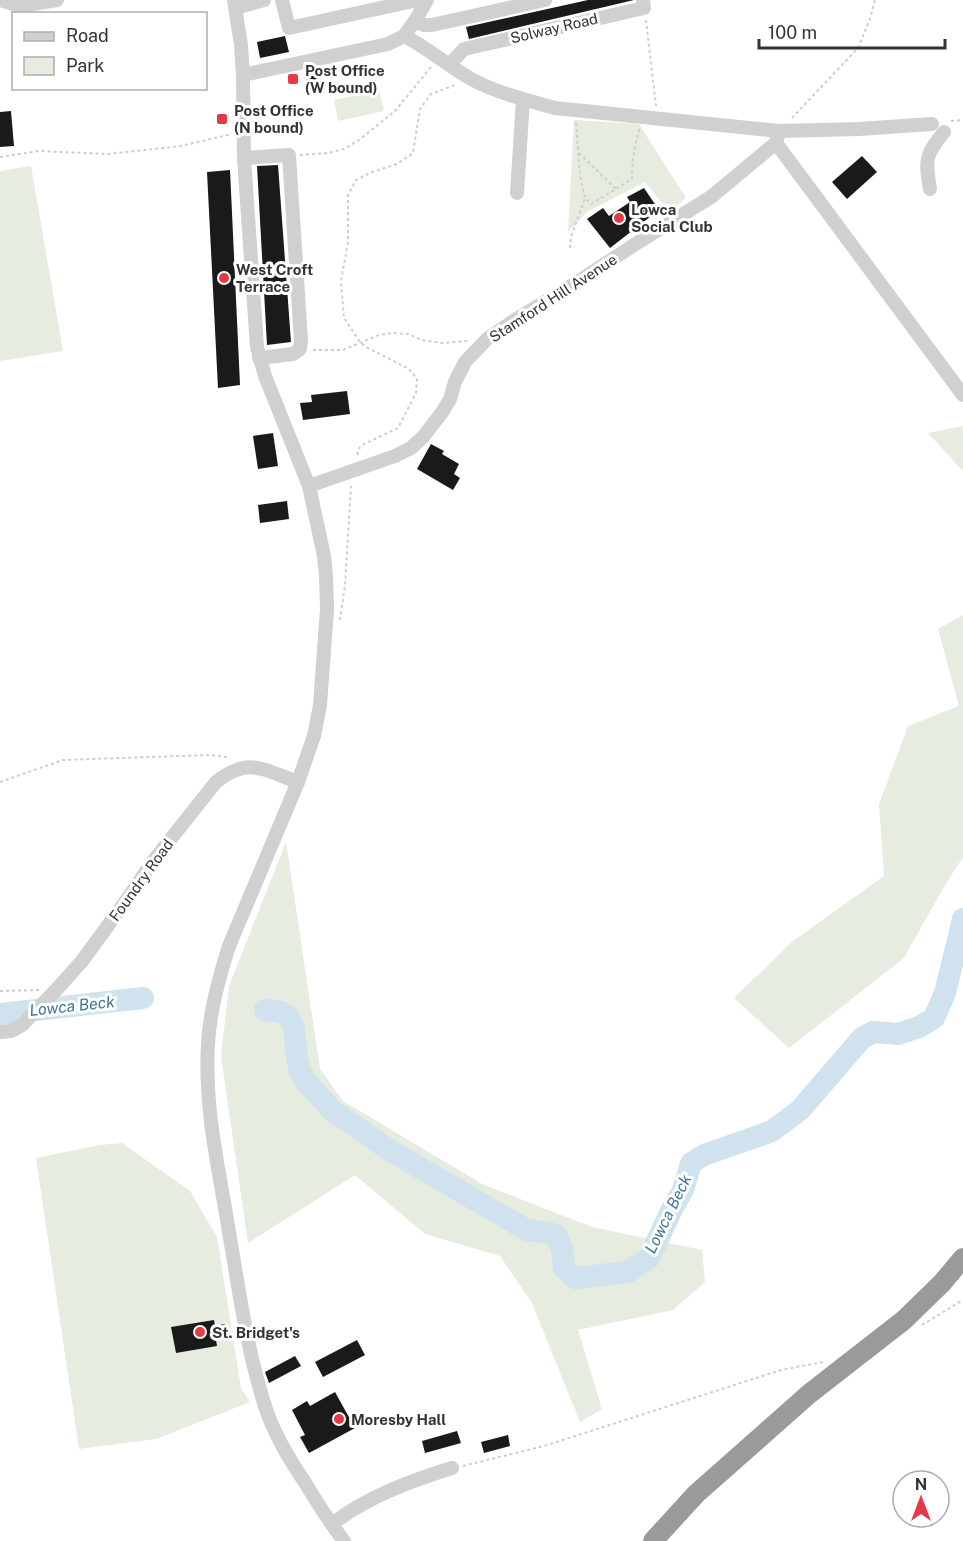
<svg xmlns="http://www.w3.org/2000/svg" width="963" height="1541" font-family="'Public Sans',sans-serif">
	<rect width="100%" height="100%" fill="#fff"/>
	<g fill="#e6ecdf">
		<path d="M379 90 384 111 338 121 334 100Z"/>
		<path d="M574 120 639 124 686 198 669 212 645 182 587 212 568 232Z"/>
		<path d="M31 166 63 351 0 361V171Z"/>
		<path d="M963 426V471L928 433Z"/>
		<path d="M963 615V857L945 885 904 958 789 1048 734 998 793 941 884 876 879 804 908 726 959 706 938 629Z"/>
		<path d="M286 842 320 1069 343 1101 482 1184 592 1227 702 1250 705 1282 673 1310 578 1330 602 1409 580 1422 532 1303 500 1256 425 1234 355 1175 248 1243 221 1056 229 986Z"/>
		<path d="M122 1143 190 1191 217 1237 241 1388 250 1402 156 1439 79 1449 36 1158 100 1145Z"/>
	</g>
	<g fill="none" stroke-linecap="round" stroke-linejoin="round">
		<g stroke="#cfe2ee" stroke-width="22">
			<path d="M265 1010 281 1012 289 1017 294 1028 297 1058 301 1074 307 1083 333 1111 391 1151 527 1230 548 1233 556 1235 562 1249 564 1268 575 1278 628 1272 649 1258 672 1209 683 1190 691 1163 704 1155 772 1131 800 1110 862 1038 873 1032 898 1034 919 1027 934 1018 945 993 963 919"/>
			<path d="M0 1014 143 998"/>
		</g>
	</g>
	<g fill="#1a1a1a">
		<path d="M588 0H634L469 39 466 27Z"/>
		<path d="M285 36 289 52 260 58 257 42Z"/>
		<path d="M317 75 319 85 308 87 306 77Z"/>
		<path d="M11 111 14 146 0 147V112Z"/>
		<path d="M862 156 877 172 847 199 832 182Z"/>
		<path d="M278 165 291 342 267 345 257 166Z"/>
		<path d="M230 170 240 385 218 388 207 172Z"/>
		<path d="M644 188 659 210 610 248 587 219 603 208 609 216 630 202 627 197Z"/>
		<path d="M347 391 350 414 303 420 300 403 312 402 311 395Z"/>
		<path d="M273 433 278 466 258 469 253 436Z"/>
		<path d="M431 444 444 451 442 454 459 464 454 474 460 478 453 490 417 469Z"/>
		<path d="M287 501 289 519 260 523 258 505Z"/>
		<path d="M214 1320 215 1326 225 1324 228 1338 216 1340 217 1346 176 1353 171 1327Z"/>
		<path d="M357 1340 365 1355 323 1377 315 1362Z"/>
		<path d="M295 1356 301 1366 269 1383 265 1372Z"/>
		<path d="M335 1392 355 1428 309 1453 300 1437 305 1435 292 1410 307 1401 310 1406Z"/>
		<path d="M457 1431 461 1443 425 1453 422 1441Z"/>
		<path d="M508 1435 510 1446 484 1453 481 1442Z"/>
	</g>
	<g fill="none" stroke-linecap="round" stroke-linejoin="round">
		<g stroke="#cdcdcd" stroke-width="2" stroke-dasharray="3 3" stroke-linecap="butt">
			<path d="M646 20 656 106"/>
			<path d="M792 118 858 48 870 19 875 0"/>
			<path d="M951 121 963 120"/>
			<path d="M576 123 580 176 585 198 591 204 632 179C632 162 634 145 640 128"/>
			<path d="M579 153 616 189"/>
			<path d="M300 155 328 153 344 149 359 140 395 111 431 67"/>
			<path d="M0 157 39 151 108 154 181 146 232 134"/>
			<path d="M570 248 571 237 585 198"/>
			<path d="M313 350H343L379 335 392 333 408 334 422 340 442 343 468 341"/>
			<path d="M357 455 360 447 364 444 398 428 416 393 417 379 409 369 366 347 360 342 344 318 341 281 348 242V195L356 180 372 172 397 164 413 153 420 109 431 94 455 85"/>
			<path d="M340 620 345 585 351 486"/>
			<path d="M0 782 63 760 209 755 223 756 230 759"/>
			<path d="M0 991 39 990"/>
			<path d="M922 1325 963 1300"/>
			<path d="M463 1466 544 1446 781 1370 823 1362"/>
		</g>
		<g stroke="#d0d0d0" stroke-width="14">
			<path d="M0 0 20 6 57 0"/>
			<path d="M234 0 241 45 243 75 244 158 257 347 265 376 309 486 324 556 326 576 327 609 320 705 314 736 298 782 229 946C219 978 210 1010 208 1044 204 1111 220 1173 230 1238 240 1296 248 1356 267 1412 276 1438 291 1462 306 1484 318 1504 330 1523 344 1541"/>
			<path d="M282 0 289 28 418 0"/>
			<path d="M235 8 264 0"/>
			<path d="M415 21 424 25H432L545 0"/>
			<path d="M404 36C428 48 448 66 471 79 497 93 527 100 555 108L779 131 859 129 932 124"/>
			<path d="M450 64 464 49 644 8 643 0"/>
			<path d="M243 75 388 44 404 36 415 21 427 0"/>
			<path d="M776 143 963 395"/>
			<path d="M244 158 289 155 301 341 300 349 293 354 259 358"/>
			<path d="M930 189C925 159 925 156 944 132"/>
			<path d="M517 193 523 99"/>
			<path d="M309 486 395 456 411 448 423 437 443 411 450 399 455 382 465 362 487 339 515 320 576 283 637 243 711 197 776 143 779 131"/>
			<path d="M0 1032 11 1031 22 1025 57 989 82 961 123 905 154 860 216 782C249 756 264 770 298 782"/>
			<path d="M332 1524C367 1497 410 1481 452 1468"/>
		</g>
		<path stroke="#9a9a9a" stroke-width="20" d="M653 1541 696 1494 809 1394 904 1320 942 1283 963 1258"/>
	</g>
	<g fill="#e63946" stroke="#fff" stroke-width="2">
		<rect x="287" y="73" width="12" height="12" rx="3"/>
		<rect x="216" y="113" width="12" height="12" rx="3"/>
		<circle cx="619" cy="218" r="6"/>
		<circle cx="224" cy="278" r="6"/>
		<circle cx="200" cy="1332" r="6"/>
		<circle cx="339" cy="1419" r="6"/>
	</g>
	<g text-anchor="middle" dominant-baseline="central" stroke-width="6" stroke-linejoin="round" paint-order="stroke">
		<g font-size="15" fill="#333" stroke="#fff">
			<text transform="translate(554 28) rotate(-13)">Solway Road</text>
			<text transform="translate(553 298) rotate(-33)">Stamford Hill Avenue</text>
			<text transform="translate(141 880) rotate(-54)">Foundry Road</text>
		</g>
		<g font-size="15" font-weight="bold" fill="#333" stroke="#fff" text-anchor="start">
			<text x="305" y="70">Post Office<tspan x="305" dy="17">(W bound)</tspan></text>
			<text x="234" y="110">Post Office<tspan x="234" dy="17">(N bound)</tspan></text>
			<text x="631" y="209">Lowca<tspan x="631" dy="17">Social Club</tspan></text>
			<text x="236" y="269">West Croft<tspan x="236" dy="17">Terrace</tspan></text>
			<text x="212" y="1332">St. Bridget's</text>
			<text x="351" y="1419">Moresby Hall</text>
		</g>
		<g font-size="16" font-style="italic" fill="#3f7597" stroke="#fff">
			<text transform="translate(72 1006) rotate(-6)">Lowca Beck</text>
			<text transform="translate(668 1214) rotate(-64)">Lowca Beck</text>
		</g>
	</g>
	<rect x="12" y="12" width="195" height="78" fill="#ffffff" stroke="#adadad" stroke-width="1.5"/>
	<rect x="24" y="32" width="30" height="9" fill="#d0d0d0" stroke="#adadad" stroke-width="1.5"/>
	<text x="66" y="42" font-size="18" fill="#333333">Road</text>
	<rect x="24" y="57" width="30" height="18" fill="#e6ecdf" stroke="#adadad" stroke-width="1.5"/>
	<text x="66" y="72" font-size="18" fill="#333333">Park</text>
	<g transform="translate(921 1499)"><circle r="28" fill="#ffffff" stroke="#adadad" stroke-width="1.5"/>
	<path d="M0-4.5L10 22L0 15L-10 22Z" fill="#e63946"/>
	<text y="-9" font-size="16" font-weight="bold" text-anchor="middle" fill="#333333">N</text>
	</g>
	<path d="M759 39v9h186v-9" fill="none" stroke="#333333" stroke-width="3"/>
	<text x="768" y="39" font-size="18" fill="#333333" stroke="#ffffff" stroke-width="4.5" paint-order="stroke">100 m</text>
</svg>
